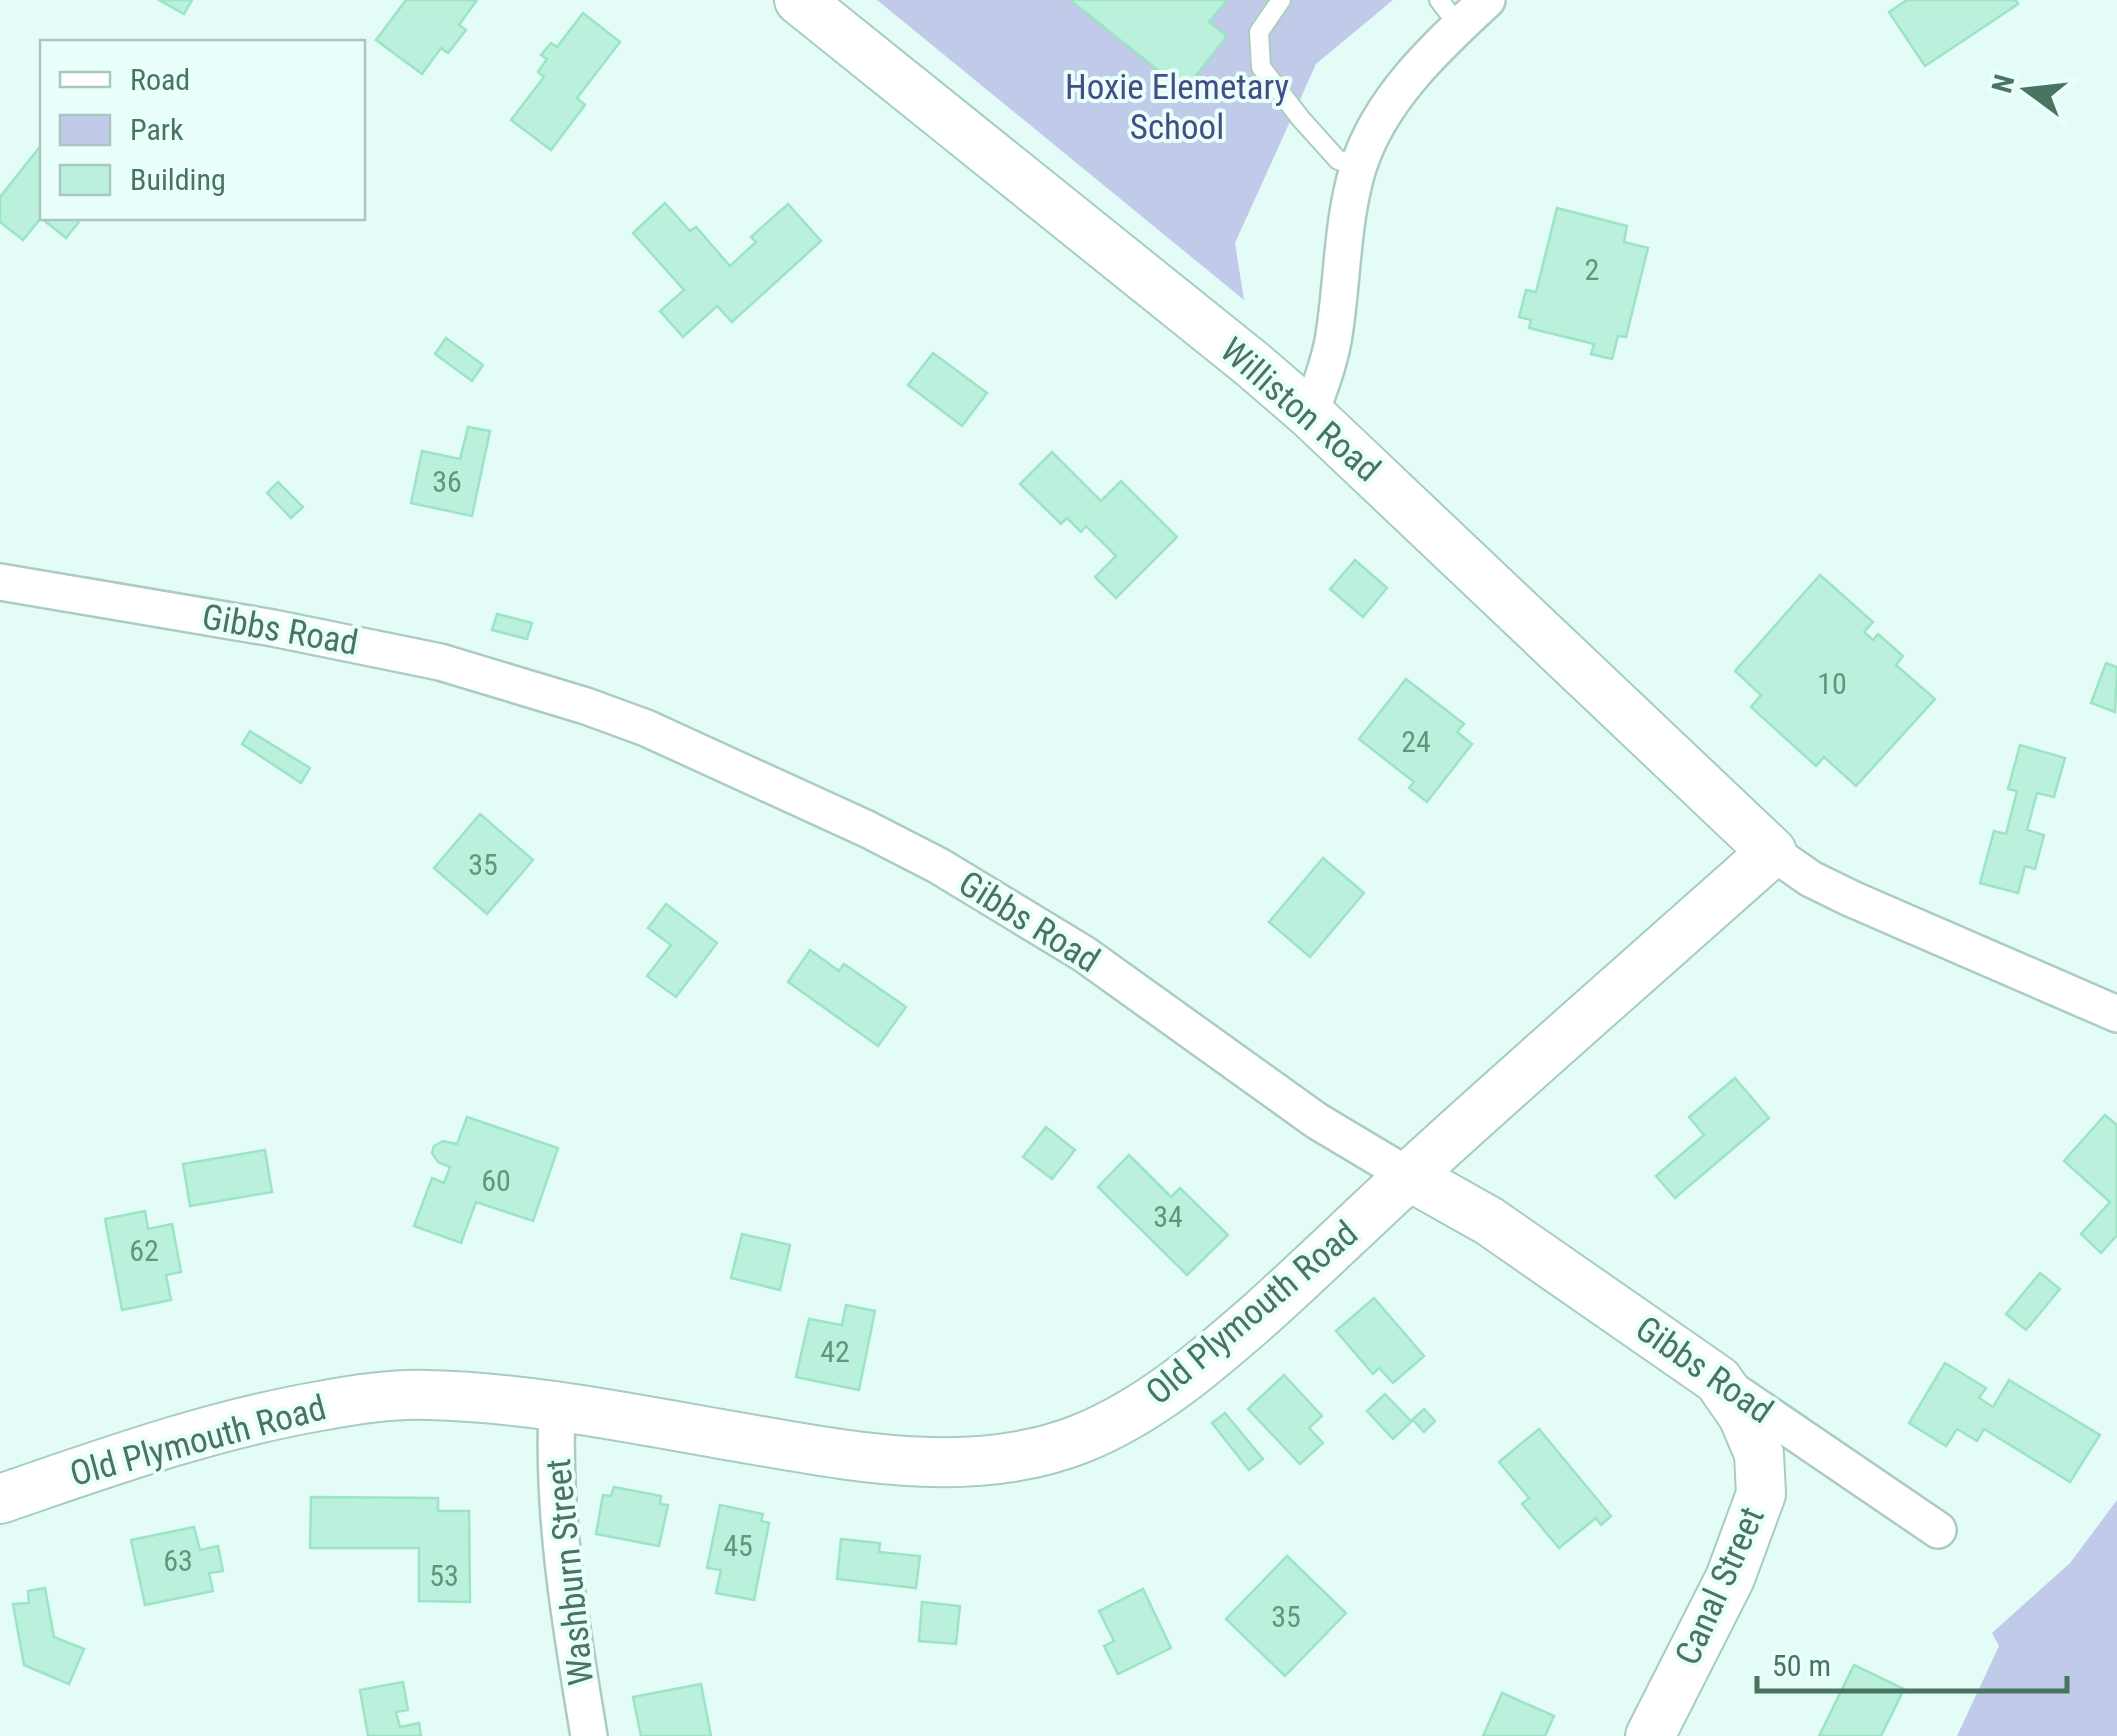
<svg xmlns="http://www.w3.org/2000/svg" width="2117" height="1736" font-family="'Roboto Condensed',sans-serif">
	<rect width="100%" height="100%" fill="#e3fcf7"/>
	<g fill="#c2cae9">
		<path d="M877 0H1393L1316 64 1235 243 1244 300Z"/>
		<path d="M2117 1500V1736H1957L1999 1646 1992 1633 2070 1563Z"/>
	</g>
	<g fill="#bbf1dc" stroke="#9be4c6" stroke-width="2.5">
		<path d="M159 0H192L184 14Z"/>
		<path d="M406 0H477L459 25 466 30 448 53 441 48 422 74 376 40Z"/>
		<path d="M1070 0H1227L1209 22 1227 36 1184 91Z"/>
		<path d="M1907 0H2016L2018 4 1925 66 1889 12Z"/>
		<path d="M583 13 620 42 577 98 585 105 551 150 511 120 544 77 538 72 547 59 541 55 551 43 557 47Z"/>
		<path d="M42 144V218H82L66 238 41 218 23 240 0 222V197Z"/>
		<path d="M665 203 690 231 696 227 730 266 756 242 751 237 788 204 821 241 732 322 717 306 683 337 660 311 684 290 633 233Z"/>
		<path d="M1557 208 1627 226 1624 242 1648 248 1626 337 1618 336 1612 359 1591 354 1594 344 1529 328 1531 320 1519 317 1526 290 1536 292Z"/>
		<path d="M446 338 483 365 472 381 435 354Z"/>
		<path d="M933 353 987 393 962 426 908 385Z"/>
		<path d="M468 427 490 431 472 516 411 503 422 451 460 459Z"/>
		<path d="M1052 452 1101 501 1121 481 1177 537 1116 598 1095 577 1116 556 1086 526 1081 532 1067 518 1061 524 1020 484Z"/>
		<path d="M278 482 303 507 291 518 267 493Z"/>
		<path d="M1355 560 1387 588 1363 617 1330 589Z"/>
		<path d="M1820 575 1873 622 1864 632 1873 640 1878 634 1903 656 1896 665 1935 699 1856 786 1824 757 1816 766 1751 707 1761 695 1735 671Z"/>
		<path d="M497 614 532 623 527 639 492 630Z"/>
		<path d="M2106 663 2117 667 2115 712 2091 703Z"/>
		<path d="M1406 679 1464 724 1457 732 1472 744 1427 802 1409 788 1414 782 1359 739Z"/>
		<path d="M250 731 310 768 301 783 242 744Z"/>
		<path d="M2020 745 2065 758 2054 797 2037 793 2027 830 2044 835 2035 869 2025 866 2018 893 1980 883 1994 831 2006 834 2017 791 2008 789Z"/>
		<path d="M480 814 533 860 487 914 434 868Z"/>
		<path d="M1323 858 1364 893 1310 957 1269 922Z"/>
		<path d="M666 904 717 943 676 997 647 976 671 945 648 928Z"/>
		<path d="M810 950 839 971 844 964 906 1007 878 1046 788 982Z"/>
		<path d="M1735 1078 1769 1118 1675 1198 1656 1176 1704 1135 1689 1117Z"/>
		<path d="M2105 1115 2117 1125V1235L2101 1253 2081 1234 2110 1202 2064 1161Z"/>
		<path d="M467 1117 558 1148 533 1221 476 1202 461 1243 414 1226 432 1178 444 1183 450 1167 438 1162 432 1153 434 1146 443 1141 457 1144Z"/>
		<path d="M1046 1127 1075 1150 1052 1179 1023 1157Z"/>
		<path d="M265 1150 272 1192 190 1206 183 1164Z"/>
		<path d="M1129 1155 1171 1197 1180 1188 1228 1235 1187 1275 1098 1187Z"/>
		<path d="M145 1211 148 1229 172 1224 181 1272 166 1275 171 1300 122 1310 105 1219Z"/>
		<path d="M742 1234 790 1245 780 1290 731 1278Z"/>
		<path d="M2040 1273 2060 1289 2026 1330 2006 1314Z"/>
		<path d="M1374 1298 1424 1356 1393 1383 1379 1368 1373 1374 1336 1331Z"/>
		<path d="M846 1305 875 1311 859 1390 796 1377 809 1319 842 1325Z"/>
		<path d="M1945 1363 1986 1388 1979 1398 1993 1407 2009 1380 2100 1435 2070 1482 1984 1429 1977 1441 1957 1429 1946 1446 1909 1423Z"/>
		<path d="M1284 1375 1322 1416 1309 1428 1323 1443 1300 1464 1248 1409Z"/>
		<path d="M1385 1394 1411 1421 1424 1409 1435 1421 1424 1432 1413 1420 1393 1439 1367 1411Z"/>
		<path d="M1225 1413 1263 1459 1249 1470 1212 1423Z"/>
		<path d="M1539 1429 1611 1516 1601 1525 1596 1518 1559 1548 1522 1504 1529 1498 1499 1462Z"/>
		<path d="M614 1487 661 1496 660 1504 668 1505 659 1546 596 1534 603 1495 611 1496Z"/>
		<path d="M311 1497 438 1498V1511H469L470 1602 419 1601V1548H310Z"/>
		<path d="M720 1505 763 1514 761 1521 769 1523 754 1600 716 1593 721 1570 707 1568Z"/>
		<path d="M194 1527 200 1550 218 1546 223 1571 209 1573 213 1591 145 1605 131 1540Z"/>
		<path d="M841 1539 880 1543 879 1552 920 1556 916 1588 837 1579Z"/>
		<path d="M1287 1556 1346 1613 1285 1676 1226 1619Z"/>
		<path d="M45 1588 54 1637 84 1649 69 1684 24 1665 13 1604 29 1603 28 1591Z"/>
		<path d="M1143 1589 1171 1648 1118 1674 1104 1646 1114 1641 1099 1611Z"/>
		<path d="M922 1602 960 1606 956 1644 919 1641Z"/>
		<path d="M1854 1665 1904 1689 1881 1736H1819Z"/>
		<path d="M403 1682 408 1710 396 1712 400 1727 419 1723 421 1736H368L360 1690Z"/>
		<path d="M701 1684 711 1736H641L633 1697Z"/>
		<path d="M1502 1693 1554 1716 1545 1736H1483Z"/>
	</g>
	<g fill="none" stroke-linecap="round" stroke-linejoin="round">
		<defs>
			<g id="lane">
				<path d="M1281 0 1259 32 1261 67 1301 119 1338 160 1359 166"/>
				<path d="M1439 0 1459 26"/>
			</g>
			<g id="street">
				<path d="M1310 414C1319 390 1328 367 1333 341 1343 284 1341 224 1358 168 1379 100 1436 47 1487 0"/>
				<path d="M0 582 273 628 440 662 586 706 646 728 867 829 939 866 1084 954 1317 1121 1409 1176"/>
				<path d="M1772 852 1811 879 1852 899 2117 1014"/>
				<path d="M1728 1387 1938 1530"/>
				<path d="M557 1408C552 1519 571 1627 589 1736"/>
			</g>
			<g id="secondary">
				<path d="M1409 1176 1489 1221 1718 1380 1743 1416 1759 1454 1761 1494 1730 1578 1650 1736"/>
				<path d="M0 1499C105 1463 210 1425 320 1406 356 1399 394 1393 430 1395 541 1398 652 1423 761 1441 865 1459 978 1479 1080 1439 1150 1411 1206 1362 1262 1313 1312 1268 1360 1221 1410 1175 1529 1066 1651 960 1772 852L1310 414 1252 364 799 0"/>
			</g>
		</defs>
		<use href="#lane" stroke="#aacdc0" stroke-width="22"/>
		<use href="#street" stroke="#aacdc0" stroke-width="40"/>
		<use href="#secondary" stroke="#a5cebf" stroke-width="52"/>
		<use href="#lane" stroke="#fff" stroke-width="18"/>
		<use href="#street" stroke="#fff" stroke-width="35"/>
		<use href="#secondary" stroke="#fff" stroke-width="48"/>
	</g>
	<g text-anchor="middle" dominant-baseline="central" stroke-width="8" stroke-linejoin="round" paint-order="stroke">
		<g font-size="30" fill="#669380">
			<text x="1592" y="269">2</text>
			<text x="447" y="481">36</text>
			<text x="1832" y="683">10</text>
			<text x="1416" y="741">24</text>
			<text x="483" y="864">35</text>
			<text x="496" y="1180">60</text>
			<text x="1168" y="1216">34</text>
			<text x="144" y="1250">62</text>
			<text x="835" y="1351">42</text>
			<text x="738" y="1545">45</text>
			<text x="178" y="1560">63</text>
			<text x="444" y="1575">53</text>
			<text x="1286" y="1616">35</text>
		</g>
		<g font-size="35" fill="#474c85" stroke="#e9fffb">
			<text x="1177" y="87">Hoxie Elemetary<tspan x="1177" dy="40">School</tspan></text>
		</g>
		<g font-size="35" fill="#497461" stroke="#e9fffb">
			<text transform="translate(1300 410) rotate(41)">Williston Road</text>
			<text transform="translate(280 630) rotate(10)">Gibbs Road</text>
			<text transform="translate(1029 922) rotate(32)">Gibbs Road</text>
			<text transform="translate(1252 1313) rotate(-40)">Old Plymouth Road</text>
			<text transform="translate(1704 1370) rotate(35)">Gibbs Road</text>
			<text transform="translate(198 1441) rotate(-15)">Old Plymouth Road</text>
			<text transform="translate(570 1572) rotate(-96)">Washburn Street</text>
			<text transform="translate(1720 1586) rotate(-66)">Canal Street</text>
		</g>
	</g>
	<rect x="40" y="40" width="325" height="180" fill="#e9fffb" stroke="#a9c7bd" stroke-width="2.5"/>
	<rect x="60" y="72" width="50" height="15" fill="#ffffff" stroke="#a9c7bd" stroke-width="2.5"/>
	<text x="130" y="90" font-size="30" fill="#497461">Road</text>
	<rect x="60" y="115" width="50" height="30" fill="#c2cae9" stroke="#a9c7bd" stroke-width="2.5"/>
	<text x="130" y="140" font-size="30" fill="#497461">Park</text>
	<rect x="60" y="165" width="50" height="30" fill="#bbf1dc" stroke="#a9c7bd" stroke-width="2.5"/>
	<text x="130" y="190" font-size="30" fill="#497461">Building</text>
	<g transform="translate(2027 90) rotate(285)" stroke="#e9fffb" stroke-width="8" paint-order="stroke">
	<path d="M0-8L18 38L0 25L-18 38Z" fill="#497461"/>
	<text y="-15" font-size="28" font-weight="bold" text-anchor="middle" fill="#497461">N</text>
	</g>
	<path d="M1757 1676v15h310v-15" fill="none" stroke="#497461" stroke-width="5"/>
	<text x="1772" y="1676" font-size="30" fill="#497461" stroke="#e9fffb" stroke-width="8" paint-order="stroke">50 m</text>
</svg>
